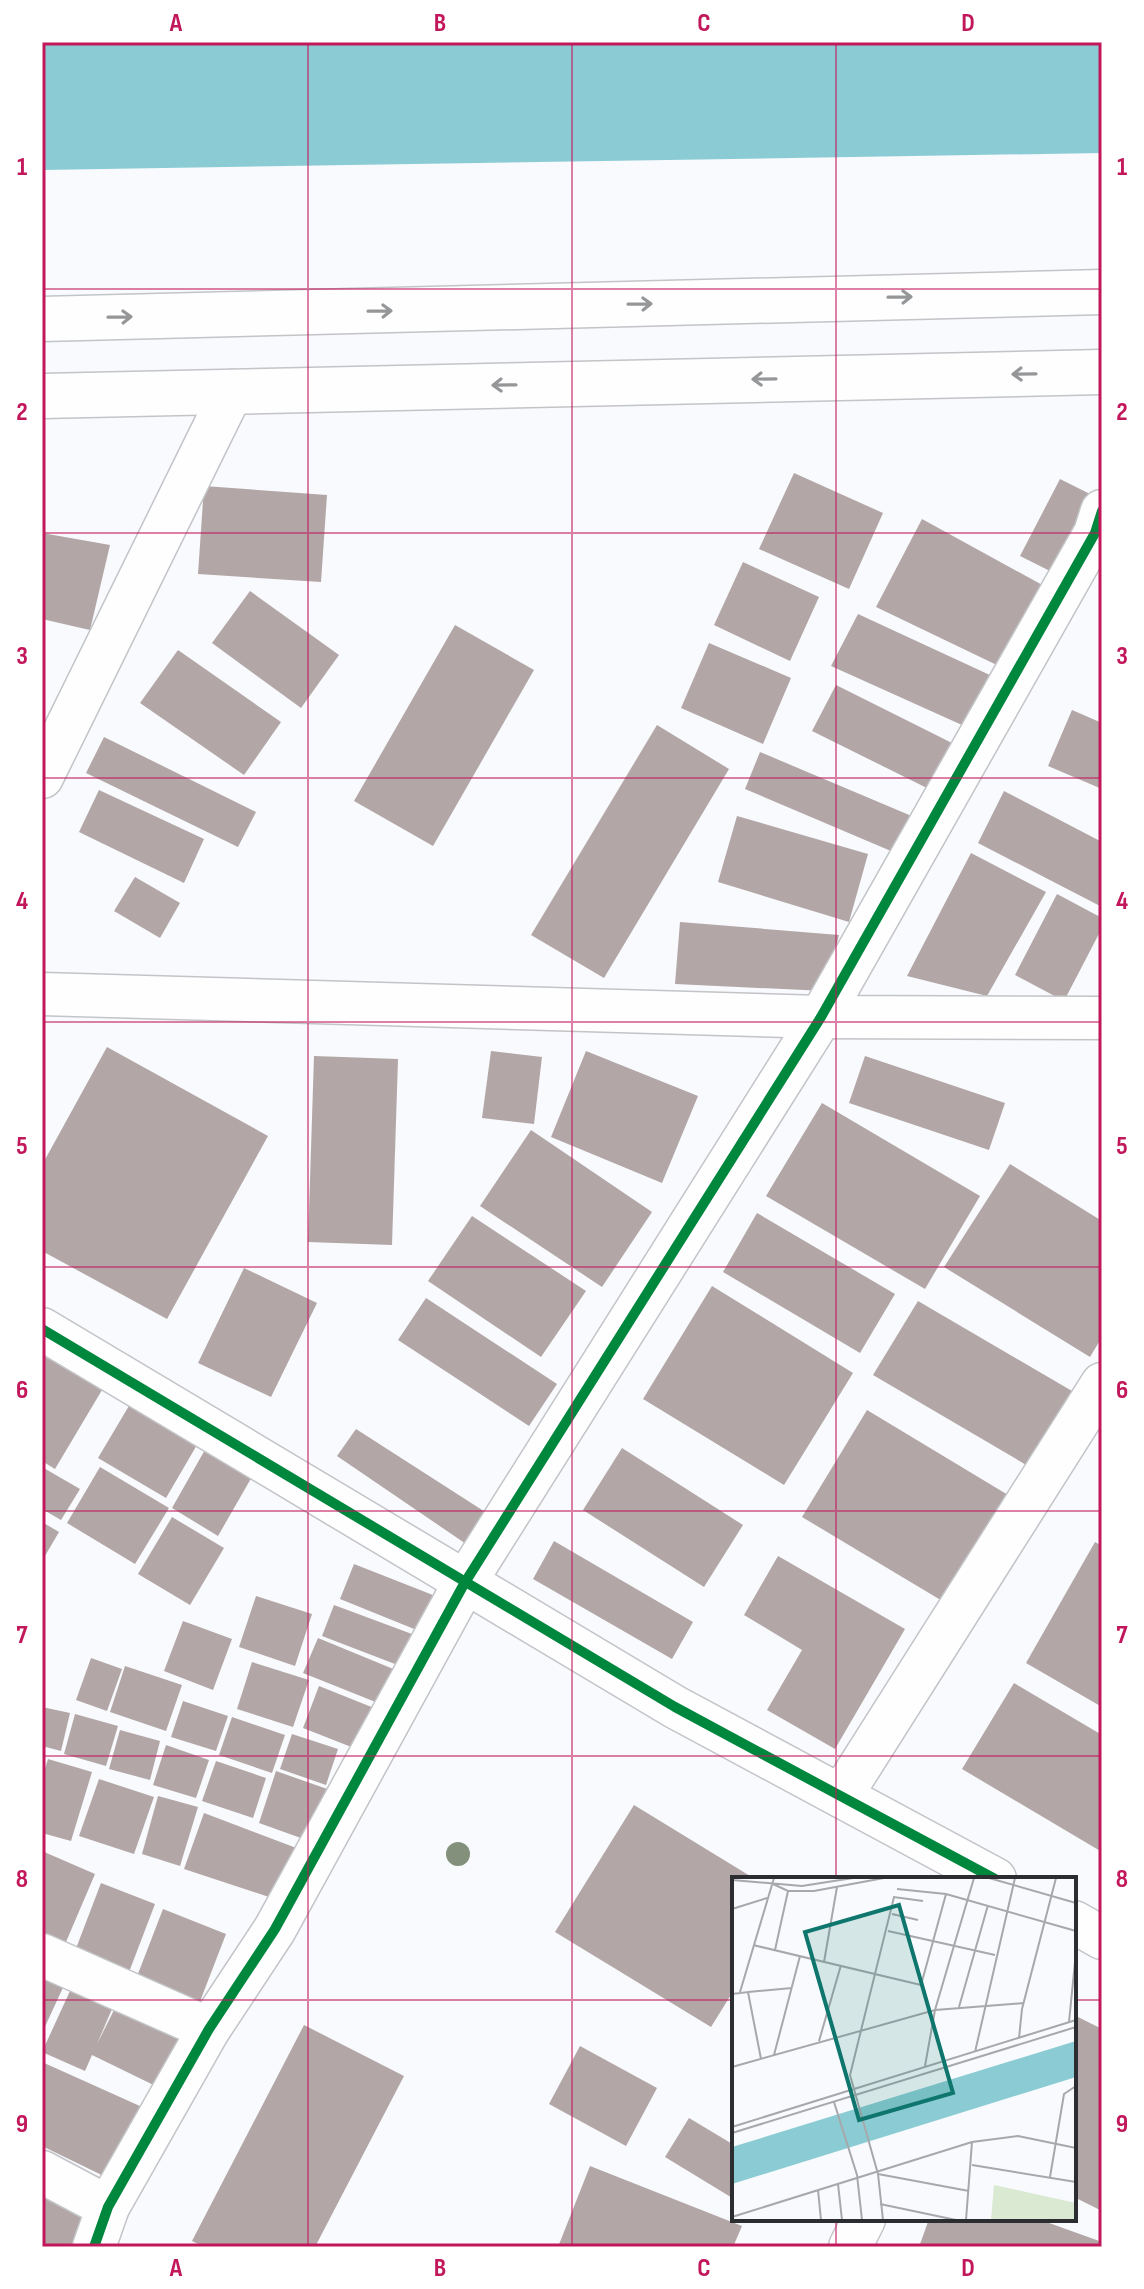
<svg xmlns="http://www.w3.org/2000/svg" width="1144" height="2289" font-family="'Sofia Sans Condensed',sans-serif">
	<rect width="100%" height="100%" fill="#f8fafd"/>
	<path fill="#8bccd4" d="M42 42H1102V153L42 170Z"/>
	<g fill="#b2a6a6">
		<path d="M794 473 883 513 849 589 759 549Z"/>
		<path d="M1060 479 1098 498 1056 574 1020 556Z"/>
		<path d="M204 486 327 495 321 582 198 574Z"/>
		<path d="M922 519 1046 587 1001 667 876 607Z"/>
		<path d="M42 533 110 545 90 630 42 619Z"/>
		<path d="M743 562 819 597 790 661 714 625Z"/>
		<path d="M250 591 339 655 301 708 212 643Z"/>
		<path d="M858 614 992 676 962 725 831 666Z"/>
		<path d="M455 625 534 670 433 846 354 801Z"/>
		<path d="M709 643 791 678 763 744 681 708Z"/>
		<path d="M178 650 281 722 244 775 140 703Z"/>
		<path d="M836 685 958 746 935 792 812 731Z"/>
		<path d="M1072 710 1102 723V789L1048 766Z"/>
		<path d="M657 725 729 769 604 978 531 935Z"/>
		<path d="M104 737 256 812 238 847 86 773Z"/>
		<path d="M760 752 914 817 898 854 745 789Z"/>
		<path d="M99 790 204 839 184 883 79 832Z"/>
		<path d="M1004 791 1102 842V907L978 843Z"/>
		<path d="M737 816 868 854 849 922 718 882Z"/>
		<path d="M971 853 1046 892 987 996 907 976Z"/>
		<path d="M135 877 180 903 160 938 114 911Z"/>
		<path d="M1057 894 1102 918V928L1064 1001 1015 975Z"/>
		<path d="M680 922 839 935 825 991 675 984Z"/>
		<path d="M107 1047 268 1136 167 1319 42 1251V1165Z"/>
		<path d="M491 1051 542 1057 534 1124 482 1118Z"/>
		<path d="M586 1051 698 1096 662 1183 551 1137Z"/>
		<path d="M314 1056 398 1059 392 1245 308 1242Z"/>
		<path d="M865 1056 1005 1103 989 1150 849 1103Z"/>
		<path d="M822 1103 980 1196 925 1289 766 1196Z"/>
		<path d="M531 1130 652 1212 602 1287 480 1206Z"/>
		<path d="M1010 1164 1102 1221V1337L1090 1357 944 1267Z"/>
		<path d="M757 1213 895 1294 860 1353 723 1272Z"/>
		<path d="M472 1216 586 1291 541 1357 428 1281Z"/>
		<path d="M244 1268 317 1303 271 1397 198 1363Z"/>
		<path d="M712 1286 853 1373 784 1485 643 1399Z"/>
		<path d="M426 1298 557 1384 529 1426 398 1340Z"/>
		<path d="M918 1301 1084 1398 1040 1473 873 1375Z"/>
		<path d="M42 1355 102 1390 55 1469 42 1461Z"/>
		<path d="M133 1399 201 1438 166 1498 98 1458Z"/>
		<path d="M867 1410 1018 1501 954 1608 802 1517Z"/>
		<path d="M356 1429 493 1517 472 1548 337 1456Z"/>
		<path d="M206 1448 253 1475 218 1536 172 1508Z"/>
		<path d="M622 1448 743 1525 704 1587 583 1510Z"/>
		<path d="M42 1467 80 1489 61 1520 42 1509Z"/>
		<path d="M100 1467 169 1508 135 1564 67 1523Z"/>
		<path d="M172 1517 224 1548 190 1605 138 1574Z"/>
		<path d="M42 1522 59 1532 42 1561Z"/>
		<path d="M554 1541 693 1622 672 1659 533 1579Z"/>
		<path d="M1095 1542 1102 1546V1707L1026 1663Z"/>
		<path d="M778 1556 905 1629 835 1749 767 1710 802 1650 744 1615Z"/>
		<path d="M354 1564 443 1599 429 1635 340 1599Z"/>
		<path d="M256 1596 312 1614 295 1666 239 1647Z"/>
		<path d="M334 1605 420 1637 408 1669 322 1636Z"/>
		<path d="M183 1621 232 1639 213 1690 164 1671Z"/>
		<path d="M318 1638 403 1673 388 1707 303 1673Z"/>
		<path d="M91 1658 122 1669 107 1711 76 1700Z"/>
		<path d="M252 1662 309 1680 293 1727 237 1709Z"/>
		<path d="M125 1666 182 1685 166 1731 110 1712Z"/>
		<path d="M1014 1683 1102 1735V1852L962 1769Z"/>
		<path d="M319 1686 379 1710 364 1752 303 1728Z"/>
		<path d="M183 1701 228 1716 216 1751 171 1737Z"/>
		<path d="M42 1707 70 1713 61 1751 42 1746Z"/>
		<path d="M75 1714 118 1726 106 1766 64 1754Z"/>
		<path d="M232 1717 285 1735 272 1773 219 1755Z"/>
		<path d="M120 1730 160 1741 150 1780 109 1769Z"/>
		<path d="M292 1734 338 1749 326 1785 280 1769Z"/>
		<path d="M166 1745 209 1760 196 1798 153 1785Z"/>
		<path d="M48 1759 92 1772 71 1841 42 1833V1778Z"/>
		<path d="M216 1761 266 1778 253 1818 202 1801Z"/>
		<path d="M276 1771 330 1790 312 1842 259 1823Z"/>
		<path d="M99 1779 154 1797 134 1854 79 1836Z"/>
		<path d="M158 1796 198 1807 180 1866 142 1854Z"/>
		<path d="M634 1805 755 1879H734V1990L711 2027 555 1932Z"/>
		<path d="M204 1813 299 1849 281 1901 184 1869Z"/>
		<path d="M42 1851 95 1874 63 1949 42 1940Z"/>
		<path d="M101 1883 155 1904 126 1980 72 1959Z"/>
		<path d="M163 1909 226 1934 199 2004 136 1979Z"/>
		<path d="M42 1967 67 1979 42 2033Z"/>
		<path d="M70 1991 112 2009 97 2044 117 2004 195 2042 170 2093 92 2055 85 2071 42 2052Z"/>
		<path d="M1074 2015 1102 2029V2211L1074 2197Z"/>
		<path d="M304 2025 404 2076 315 2247H204L192 2241Z"/>
		<path d="M580 2046 657 2088 626 2146 549 2104Z"/>
		<path d="M42 2062 151 2111 116 2182 42 2146Z"/>
		<path d="M689 2118 734 2145V2199L665 2157Z"/>
		<path d="M590 2166 742 2226 733 2247H558Z"/>
		<path d="M42 2188 92 2215 74 2247H42Z"/>
		<path d="M929 2219H1038L1102 2242V2247H919Z"/>
	</g>
	<g fill="none" stroke-linecap="round" stroke-linejoin="round">
		<defs>
			<g id="minor">
				<path d="M42 777 232 391"/>
				<path d="M42 994 821 1017 1102 1018"/>
				<path d="M42 1329 675 1707 995 1879"/>
				<path d="M841 1796 1102 1384"/>
				<path d="M1074 1922 1102 1938"/>
				<path d="M42 1955 209 2029"/>
				<path d="M42 2172 108 2207"/>
				<path d="M94 2247 108 2207 209 2029 275 1929 464 1584 821 1017 1095 533 1102 511"/>
				<path d="M850 2247 864 2219"/>
			</g>
			<g id="tertiary">
				<path d="M42 319 1102 292"/>
				<path d="M42 396 1102 372"/>
			</g>
		</defs>
		<use href="#minor" stroke="#c2c4c7" stroke-width="45"/>
		<use href="#tertiary" stroke="#c2c4c7" stroke-width="47"/>
		<use href="#minor" stroke="#fefeff" stroke-width="42"/>
		<use href="#tertiary" stroke="#fefeff" stroke-width="44"/>
		<defs>
			<g id="cycleway">
				<path d="M42 1329 675 1707 995 1879"/>
				<path d="M94 2247 108 2207 209 2029 275 1929 464 1584 821 1017 1095 533 1102 511"/>
			</g>
		</defs>
		<use href="#cycleway" stroke="#fff" stroke-width="15"/>
		<use href="#cycleway" stroke="#00873e" stroke-width="10"/>
	</g>
	<circle fill="#83907b" cx="458" cy="1854" r="12"/>
	<defs><path id="oneway-shaft" d="M-6 0H5M1.5-3L5.5 0L1.5 3" fill="none" stroke-width="1.6" stroke-linecap="round" stroke-linejoin="round" transform="scale(2)"/></defs>
	<g stroke="#959698">
		<use href="#oneway-shaft" transform="translate(900 297) rotate(-1)"/>
		<use href="#oneway-shaft" transform="translate(640 304) rotate(-1)"/>
		<use href="#oneway-shaft" transform="translate(380 311) rotate(-1)"/>
		<use href="#oneway-shaft" transform="translate(120 317) rotate(-1)"/>
		<use href="#oneway-shaft" transform="translate(1024 374) rotate(179)"/>
		<use href="#oneway-shaft" transform="translate(764 379) rotate(179)"/>
		<use href="#oneway-shaft" transform="translate(504 385) rotate(179)"/>
	</g>
	<path fill="none" stroke="#c2185b" stroke-width="2" stroke-opacity="0.55" d="M308 42V2247M572 42V2247M836 42V1879M42 289H1102M42 533H1102M42 778H1102M42 1022H1102M42 1267H1102M42 1511H1102M42 1756H1102M42 2000H734M1074 2000H1102M836 2219V2247"/>
	<g transform="translate(732 1877)">
		<rect width="344" height="344" fill="#f8fafd"/>
		<path d="M262 308 344 326V343H259Z" fill="#dae9d2"/>
		<path d="M344 164V200L0 307V270Z" fill="#8bccd4"/>
		<path fill="none" stroke="#a6a8ab" stroke-width="2" d="M257 1 344 26M0 3 70 9 121 1M41 7 56 14H82L152 1M165 12 214 17 344 54M0 32 35 21M160 37 186 43M156 54 263 78M21 68 189 108 214 17M43 73 56 14M92 85 105 10M8 115 42 1M16 115 60 111M0 117 16 115 29 182M227 130 256 28M337 145 344 75M287 161 290 132 324 1M87 164 109 88M243 175 283 1M42 178 68 79M193 189 203 133 242 1M0 190 203 133 292 126M102 225 125 298 130 343M0 250 344 143M0 256 344 150M240 288 344 305M146 297 237 314M318 300 332 217 344 209M106 307 110 343M86 313 89 343M148 327 224 343M0 340 240 265 286 259 344 271M151 343 146 297 118 198 162 20 191 24M234 343 240 265"/>
		<path fill="#0f766e" fill-opacity="0.15" stroke="#0f766e" stroke-width="4" d="M167 28 221 216 127 243 73 55Z"/>
		<rect width="344" height="344" fill="none" stroke="#2c2d31" stroke-width="4"/>
	</g>
	<rect width="1144" height="2289" fill="none" stroke="#ffffff" stroke-width="88"/>
	<rect x="44" y="44" width="1056" height="2201" fill="none" stroke="#c2185b" stroke-width="3"/>
	<g font-size="26" text-anchor="middle" font-weight="bold" fill="#c2185b">
		<text x="176" y="31">A</text>
		<text x="440" y="31">B</text>
		<text x="704" y="31">C</text>
		<text x="968" y="31">D</text>
		<text x="22" y="175">1</text>
		<text x="1122" y="175">1</text>
		<text x="22" y="420">2</text>
		<text x="1122" y="420">2</text>
		<text x="22" y="664">3</text>
		<text x="1122" y="664">3</text>
		<text x="22" y="909">4</text>
		<text x="1122" y="909">4</text>
		<text x="22" y="1154">5</text>
		<text x="1122" y="1154">5</text>
		<text x="22" y="1398">6</text>
		<text x="1122" y="1398">6</text>
		<text x="22" y="1643">7</text>
		<text x="1122" y="1643">7</text>
		<text x="22" y="1887">8</text>
		<text x="1122" y="1887">8</text>
		<text x="22" y="2132">9</text>
		<text x="1122" y="2132">9</text>
		<text x="176" y="2276">A</text>
		<text x="440" y="2276">B</text>
		<text x="704" y="2276">C</text>
		<text x="968" y="2276">D</text>
	</g>
</svg>
